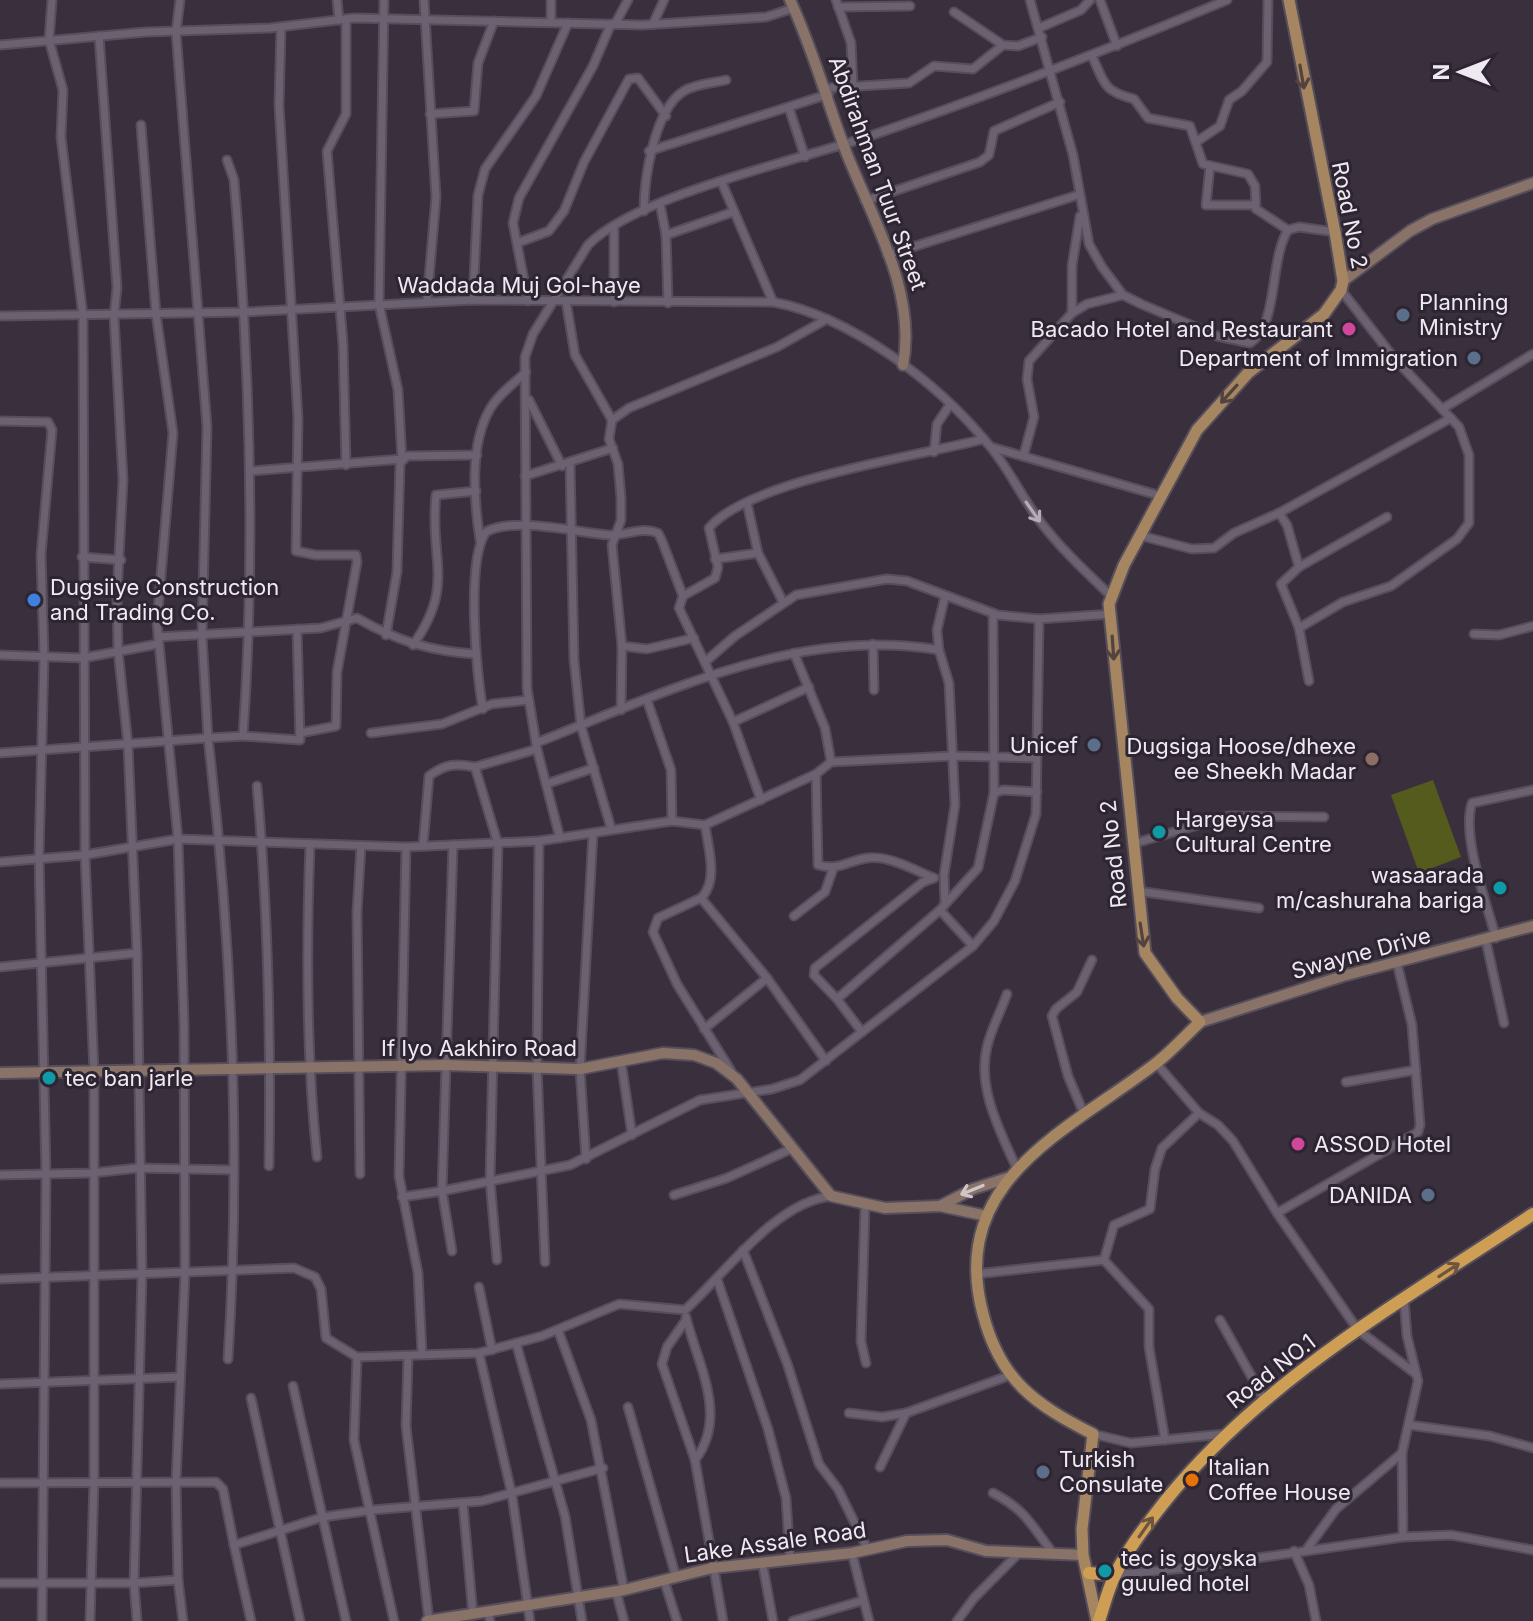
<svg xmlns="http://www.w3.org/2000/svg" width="1533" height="1621" font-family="Inter,sans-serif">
	<rect width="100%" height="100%" fill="#392f3d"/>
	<path fill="#555b1d" d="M1433 780 1461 857 1419 873 1391 795Z"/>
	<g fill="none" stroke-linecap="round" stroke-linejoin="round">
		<defs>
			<g id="street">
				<path d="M52 0 49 40 63 90 61 137 83 316 85 855 94 1072V1481L90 1621"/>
				<path d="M337 0 339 20"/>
				<path d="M424 0 436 197 427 302"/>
				<path d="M551 0V22"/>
				<path d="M836 0 851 43 853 85"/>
				<path d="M1030 0 1073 155 1089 244 1102 267 1123 295 1141 304 1217 336 1250 343C1279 325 1269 260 1288 230L1299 227 1335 232"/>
				<path d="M1100 0 1117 46"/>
				<path d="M838 7 910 6"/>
				<path d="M954 12 1003 45 1018 46 1042 37"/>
				<path d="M615 24 628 0"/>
				<path d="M653 24 664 0"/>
				<path d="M281 27 279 105 298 418 296 551 316 555H356L357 562 337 672 336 726 300 733"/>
				<path d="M1039 28 1081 10 1090 0"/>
				<path d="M99 36 117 288 114 316 123 480 117 594 118 650 128 745 137 953 142 1274 134 1583 178 1580"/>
				<path d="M0 45 146 32 270 28 354 18 642 25 766 17 794 8"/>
				<path d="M1092 56C1105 84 1103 91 1134 99L1148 118 1190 126 1203 164 1248 174 1255 186 1256 209 1288 230"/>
				<path d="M827 88 909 83 934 66 973 69 1003 45"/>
				<path d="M789 108 805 157"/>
				<path d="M430 114 474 111 478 63 494 21"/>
				<path d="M141 125 156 314 173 433 157 623 178 839 184 1024 185 1272 176 1482 178 1580 183 1621"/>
				<path d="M1196 142 1220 126 1229 100 1242 91 1267 62 1268 0"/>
				<path d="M649 151 829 94"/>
				<path d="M227 160 234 180C250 365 256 550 243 736L208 738C232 943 241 1153 228 1359"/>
				<path d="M1210 166 1206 205H1255"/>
				<path d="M722 183 773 302"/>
				<path d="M865 201 980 162 989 155 994 131 1060 102"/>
				<path d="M660 204 666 235 668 303"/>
				<path d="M644 211C644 180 654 109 684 91 695 84 713 83 726 80"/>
				<path d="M666 235 733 212"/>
				<path d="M517 243 549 231 564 211 584 162 629 79 638 78 666 116"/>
				<path d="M887 255 1078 195"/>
				<path d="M473 300 478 195 485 169 536 96 568 23"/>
				<path d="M528 301 513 223 519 198 593 66 611 24"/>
				<path d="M566 301 575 355 612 420"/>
				<path d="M614 302V226"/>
				<path d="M1072 313V266L1080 216"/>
				<path d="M0 316 245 312 473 300 773 302C852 317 938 383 988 444 1008 467 1021 496 1039 520 1060 548 1085 571 1110 595"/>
				<path d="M529 400 562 466"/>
				<path d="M1442 409 1533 354"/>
				<path d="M0 421 48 422 52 430 41 555 44 657 39 856 46 1175 42 1621"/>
				<path d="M991 447 1161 496"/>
				<path d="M934 452 937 424 949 406"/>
				<path d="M1024 454 1034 417 1027 379 1029 361 1072 313 1087 304 1123 295"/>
				<path d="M570 463 574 660 581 726 611 828"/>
				<path d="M346 465 343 344 327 151 346 114V19"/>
				<path d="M251 471 402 459 398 390 379 304 384 0"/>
				<path d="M525 476 613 448"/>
				<path d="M747 503 758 553 783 602"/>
				<path d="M1279 513 1287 525 1299 567"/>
				<path d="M1142 536 1192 549 1214 548 1234 533 1279 513 1451 418"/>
				<path d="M480 540C474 500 469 445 490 409 498 395 514 383 526 372"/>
				<path d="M82 557 121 560"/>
				<path d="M715 559 758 553"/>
				<path d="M683 596 715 578 718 567 709 528C749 480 919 456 984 439"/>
				<path d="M945 596 937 630 939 650 949 683 955 805 944 875 945 904"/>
				<path d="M1299 628 1343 602 1391 586 1457 539 1469 523V455L1459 427 1394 358 1341 290"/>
				<path d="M1474 634 1499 635 1533 626"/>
				<path d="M386 635 397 572 400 463 407 456 477 455"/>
				<path d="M158 637 321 628 357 618C397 641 430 651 475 654"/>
				<path d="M873 644 874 690"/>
				<path d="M413 645C456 584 429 561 436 495L476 491"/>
				<path d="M622 646 647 649 694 638"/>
				<path d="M794 653 825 728 831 762"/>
				<path d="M0 655 83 658 158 644"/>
				<path d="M705 662 735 636 796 595 887 579 907 581 998 615 1039 619 1111 614"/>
				<path d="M1309 681 1299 628 1281 584 1299 567 1387 517"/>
				<path d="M647 700 671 770 672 821"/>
				<path d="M483 709C476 673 466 560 486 532 513 516 579 533 609 535 627 536 641 526 658 533L662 541 683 596 679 608 733 722 761 800"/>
				<path d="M621 710 622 646 612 545 621 520V498L618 464 609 439 612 420 629 408 777 347 827 319"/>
				<path d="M733 722 809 687"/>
				<path d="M371 733 442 724 492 704 528 700"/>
				<path d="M243 736 300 740 297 629"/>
				<path d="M536 743C664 693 798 626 939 650"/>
				<path d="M0 753 208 738 202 636 207 427 176 32 180 0"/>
				<path d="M816 774 818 865C839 871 847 861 867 858 889 855 914 870 934 878"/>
				<path d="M546 784 594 768"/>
				<path d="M257 786C268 911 271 1039 269 1166"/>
				<path d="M994 793 1003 790 1037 792"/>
				<path d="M705 825C708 847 719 881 701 898L767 978 826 1061"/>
				<path d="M560 838 537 749 527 688 525 357 533 334 588 245C636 196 794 161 864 138 987 96 1107 50 1227 0"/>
				<path d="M539 841 537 1068 545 1262"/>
				<path d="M1132 844 1229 816 1324 817"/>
				<path d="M453 845 442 1191 570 1165 700 1100 772 1089 800 1080 973 946 994 921 1015 881 1036 814 1039 619"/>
				<path d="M310 846C306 950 306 1053 317 1157"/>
				<path d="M423 846 429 776C445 764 456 763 475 767"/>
				<path d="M406 847 399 1176 418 1273 422 1353"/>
				<path d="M0 862 85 855 178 839 406 847 539 841 672 821 705 825 816 774 831 762 953 756 1035 758"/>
				<path d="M1137 891 1259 908"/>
				<path d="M701 898 658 918 653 932 677 984 731 1071"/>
				<path d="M940 910 973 946"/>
				<path d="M794 916 825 892 833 869"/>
				<path d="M1496 938C1487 904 1461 836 1472 803L1533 790"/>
				<path d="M1486 941 1504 1023"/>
				<path d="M0 967 137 953"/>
				<path d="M1007 994C1001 1011 991 1029 987 1047 977 1088 1000 1131 1016 1167"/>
				<path d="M837 999 814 975 815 968 923 882 934 878"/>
				<path d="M704 1029 767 978"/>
				<path d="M862 1032 837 999 940 910 978 868 994 793 993 614"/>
				<path d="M621 1061 632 1135"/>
				<path d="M1156 1063 1199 1113 1218 1125 1233 1141 1277 1213 1358 1330 1416 1374"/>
				<path d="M1346 1082 1416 1070"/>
				<path d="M1084 1114 1068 1076 1052 1016 1056 1009 1077 992 1092 960"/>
				<path d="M586 1159 580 1069 593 833"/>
				<path d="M360 1174 357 912 361 846"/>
				<path d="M0 1175 92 1173 138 1168 233 1170"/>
				<path d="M674 1195 727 1178 791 1149"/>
				<path d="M402 1197 442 1191 452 1251"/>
				<path d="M865 1206 861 1341 866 1363"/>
				<path d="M1277 1213 1418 1132 1420 1125 1412 1025 1397 963"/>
				<path d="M743 1250 787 1363 819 1464 838 1489 868 1550"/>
				<path d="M497 1260 490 1180 498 844 475 767 537 749"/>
				<path d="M976 1274 1104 1260"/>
				<path d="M0 1279 294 1268 315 1277 321 1289 326 1338 357 1357"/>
				<path d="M717 1279 768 1429 786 1498 790 1559"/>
				<path d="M479 1287 492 1350"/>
				<path d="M685 1310C725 1274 774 1203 831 1196"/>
				<path d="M686 1317C697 1363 729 1416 695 1460"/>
				<path d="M686 1320 667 1347 662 1364 695 1460 723 1621"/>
				<path d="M1220 1320 1264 1399"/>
				<path d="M558 1330 591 1420 624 1590"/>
				<path d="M516 1343 565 1516 582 1621"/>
				<path d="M479 1353 512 1495 530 1621"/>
				<path d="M408 1357 406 1426 429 1621"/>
				<path d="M0 1384 180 1377"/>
				<path d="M293 1386 346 1621"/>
				<path d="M251 1398 300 1621"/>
				<path d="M628 1407 676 1577"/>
				<path d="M849 1413 882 1417 906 1413 1008 1376"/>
				<path d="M1409 1425 1490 1436 1533 1448"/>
				<path d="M1093 1434 1131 1443 1225 1434"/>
				<path d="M1165 1440 1149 1347V1309L1104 1260 1114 1225 1150 1209 1155 1169 1162 1148 1199 1113"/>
				<path d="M880 1467 906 1413"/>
				<path d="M0 1483 216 1482 223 1489 234 1545 323 1517 372 1510 482 1501 603 1468"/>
				<path d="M993 1493C1026 1510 1031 1525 1053 1553"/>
				<path d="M463 1504 473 1615"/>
				<path d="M1403 1537 1402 1453 1418 1381 1407 1336 1404 1299"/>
				<path d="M234 1545 251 1621"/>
				<path d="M1307 1549 1336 1509 1402 1453"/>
				<path d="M1294 1551 1309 1585 1316 1621"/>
				<path d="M852 1553 869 1621"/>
				<path d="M762 1561 773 1621"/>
				<path d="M1115 1575 1195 1567 1403 1537 1451 1535 1533 1550"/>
				<path d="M664 1580 677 1621"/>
				<path d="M0 1583H134L137 1621"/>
				<path d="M616 1591 624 1621"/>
				<path d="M488 1612 490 1621"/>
				<path d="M394 1621 354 1440 357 1357 479 1353 542 1336 619 1304 685 1310"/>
				<path d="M793 1621 861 1601"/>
				<path d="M957 1621 974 1598 1020 1552"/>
			</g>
			<g id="secondary">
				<path d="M790 0C813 49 826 99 845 149 871 217 917 290 903 365"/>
				<path d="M1343 281 1410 231 1432 219 1533 183"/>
				<path d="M1200 1022 1343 976 1533 926"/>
				<path d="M0 1073 445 1065 580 1069 663 1053 694 1055 716 1063 737 1079 831 1196 885 1208 940 1206 987 1216"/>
				<path d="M940 1206 973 1189 1007 1178"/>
				<path d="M427 1621 624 1590 712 1568 852 1553 907 1541 947 1540 986 1551 1083 1555"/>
			</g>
			<path id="primary" d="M1097 1621 1083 1555 1082 1529 1093 1434C1034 1404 1000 1380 983 1314 947 1180 1068 1131 1155 1064 1171 1052 1185 1036 1200 1022L1177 998 1145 953 1109 604 1124 565 1197 430 1248 373 1324 314 1341 290 1343 281 1335 232 1289 0"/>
			<g id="highway">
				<path d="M1089 1573 1115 1575"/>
				<path d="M1099 1621C1104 1606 1108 1589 1115 1575 1128 1548 1148 1523 1166 1500 1265 1378 1404 1300 1533 1214"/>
			</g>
		</defs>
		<use href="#street" stroke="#564e5a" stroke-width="11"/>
		<use href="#secondary" stroke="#564e5a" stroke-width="14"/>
		<use href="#primary" stroke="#564e5a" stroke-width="15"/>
		<use href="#highway" stroke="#564e5a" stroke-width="16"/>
		<use href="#street" stroke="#6c6171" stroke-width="7"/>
		<use href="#secondary" stroke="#897368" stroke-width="10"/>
		<use href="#primary" stroke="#a68660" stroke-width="11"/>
		<use href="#highway" stroke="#cd9e54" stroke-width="12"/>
	</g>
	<defs><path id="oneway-shaft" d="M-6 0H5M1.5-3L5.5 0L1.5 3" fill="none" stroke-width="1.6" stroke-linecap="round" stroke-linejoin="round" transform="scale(2)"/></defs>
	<g stroke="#524240">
		<use href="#oneway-shaft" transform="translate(1302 77) rotate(80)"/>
		<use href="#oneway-shaft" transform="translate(1229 394) rotate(132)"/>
		<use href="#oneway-shaft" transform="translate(1113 648) rotate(86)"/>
		<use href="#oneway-shaft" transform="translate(1142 935) rotate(81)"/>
	</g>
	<use stroke="#b4acb8" href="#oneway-shaft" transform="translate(1033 512) rotate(55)"/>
	<use stroke="#d0c6c9" href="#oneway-shaft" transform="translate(972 1190) rotate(158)"/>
	<g stroke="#6e5540">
		<use href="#oneway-shaft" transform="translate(1449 1270) rotate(-33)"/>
		<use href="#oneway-shaft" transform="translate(1146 1527) rotate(-55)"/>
	</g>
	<g fill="#5c6f8a" stroke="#2e2532" stroke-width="3">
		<circle cx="1403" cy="315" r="8"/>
		<circle cx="1474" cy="358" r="8"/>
		<circle cx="1094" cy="745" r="8"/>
		<circle cx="1428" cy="1195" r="8"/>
		<circle cx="1043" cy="1472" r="8"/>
	</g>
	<g fill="#d1479c" stroke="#2e2532" stroke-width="3">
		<circle cx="1349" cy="329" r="8"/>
		<circle cx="1298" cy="1144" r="8"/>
	</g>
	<circle fill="#3f7fe0" stroke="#2e2532" stroke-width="3" cx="34" cy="600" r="8"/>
	<circle fill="#8d6e63" stroke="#2e2532" stroke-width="3" cx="1372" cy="759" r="8"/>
	<g fill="#0f9aa8" stroke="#2e2532" stroke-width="3">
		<circle cx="1159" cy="832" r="8"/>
		<circle cx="1500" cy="888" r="8"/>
		<circle cx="49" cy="1078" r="8"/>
		<circle cx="1105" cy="1571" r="8"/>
	</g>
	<circle fill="#e8710a" stroke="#2e2532" stroke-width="3" cx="1192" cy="1480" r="8"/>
	<g text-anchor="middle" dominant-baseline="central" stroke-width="6" stroke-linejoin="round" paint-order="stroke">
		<g font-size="22" fill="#efe9f2" stroke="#2e2532">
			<text transform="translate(878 173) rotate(70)">Abdirahman Tuur Street</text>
			<text transform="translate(1350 215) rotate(79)">Road No 2</text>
			<text x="519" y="285">Waddada Muj Gol-haye</text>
			<text transform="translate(1113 854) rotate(-96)">Road No 2</text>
			<text transform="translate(1361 953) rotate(-15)">Swayne Drive</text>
			<text x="479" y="1048">If Iyo Aakhiro Road</text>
			<text transform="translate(1271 1371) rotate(-38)">Road NO.1</text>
			<text transform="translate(775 1542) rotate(-8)">Lake Assale Road</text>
		</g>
		<g font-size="22" fill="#efe9f2" stroke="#2e2532" text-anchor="start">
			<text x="1419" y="302">Planning<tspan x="1419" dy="25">Ministry</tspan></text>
			<text x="1333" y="329" text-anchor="end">Bacado Hotel and Restaurant</text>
			<text x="1458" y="358" text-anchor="end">Department of Immigration</text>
			<text x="50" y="587">Dugsiiye Construction<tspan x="50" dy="25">and Trading Co.</tspan></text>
			<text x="1078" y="745" text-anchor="end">Unicef</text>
			<text x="1356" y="746" text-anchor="end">Dugsiga Hoose/dhexe<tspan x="1356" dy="25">ee Sheekh Madar</tspan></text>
			<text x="1175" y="819">Hargeysa<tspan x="1175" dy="25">Cultural Centre</tspan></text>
			<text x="1484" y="875" text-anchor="end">wasaarada<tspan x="1484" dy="25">m/cashuraha bariga</tspan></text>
			<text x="65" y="1078">tec ban jarle</text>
			<text x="1314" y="1144">ASSOD Hotel</text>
			<text x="1412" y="1195" text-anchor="end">DANIDA</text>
			<text x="1059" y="1459">Turkish<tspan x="1059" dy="25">Consulate</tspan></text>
			<text x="1208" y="1467">Italian<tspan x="1208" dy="25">Coffee House</tspan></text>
			<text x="1121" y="1558">tec is goyska<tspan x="1121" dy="25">guuled hotel</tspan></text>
		</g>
	</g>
	<g transform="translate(1461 72) rotate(270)" stroke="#2e2532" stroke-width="6" paint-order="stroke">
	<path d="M0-6L14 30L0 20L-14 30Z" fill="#efe9f2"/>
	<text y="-12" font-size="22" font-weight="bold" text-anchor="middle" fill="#efe9f2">N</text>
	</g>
</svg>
